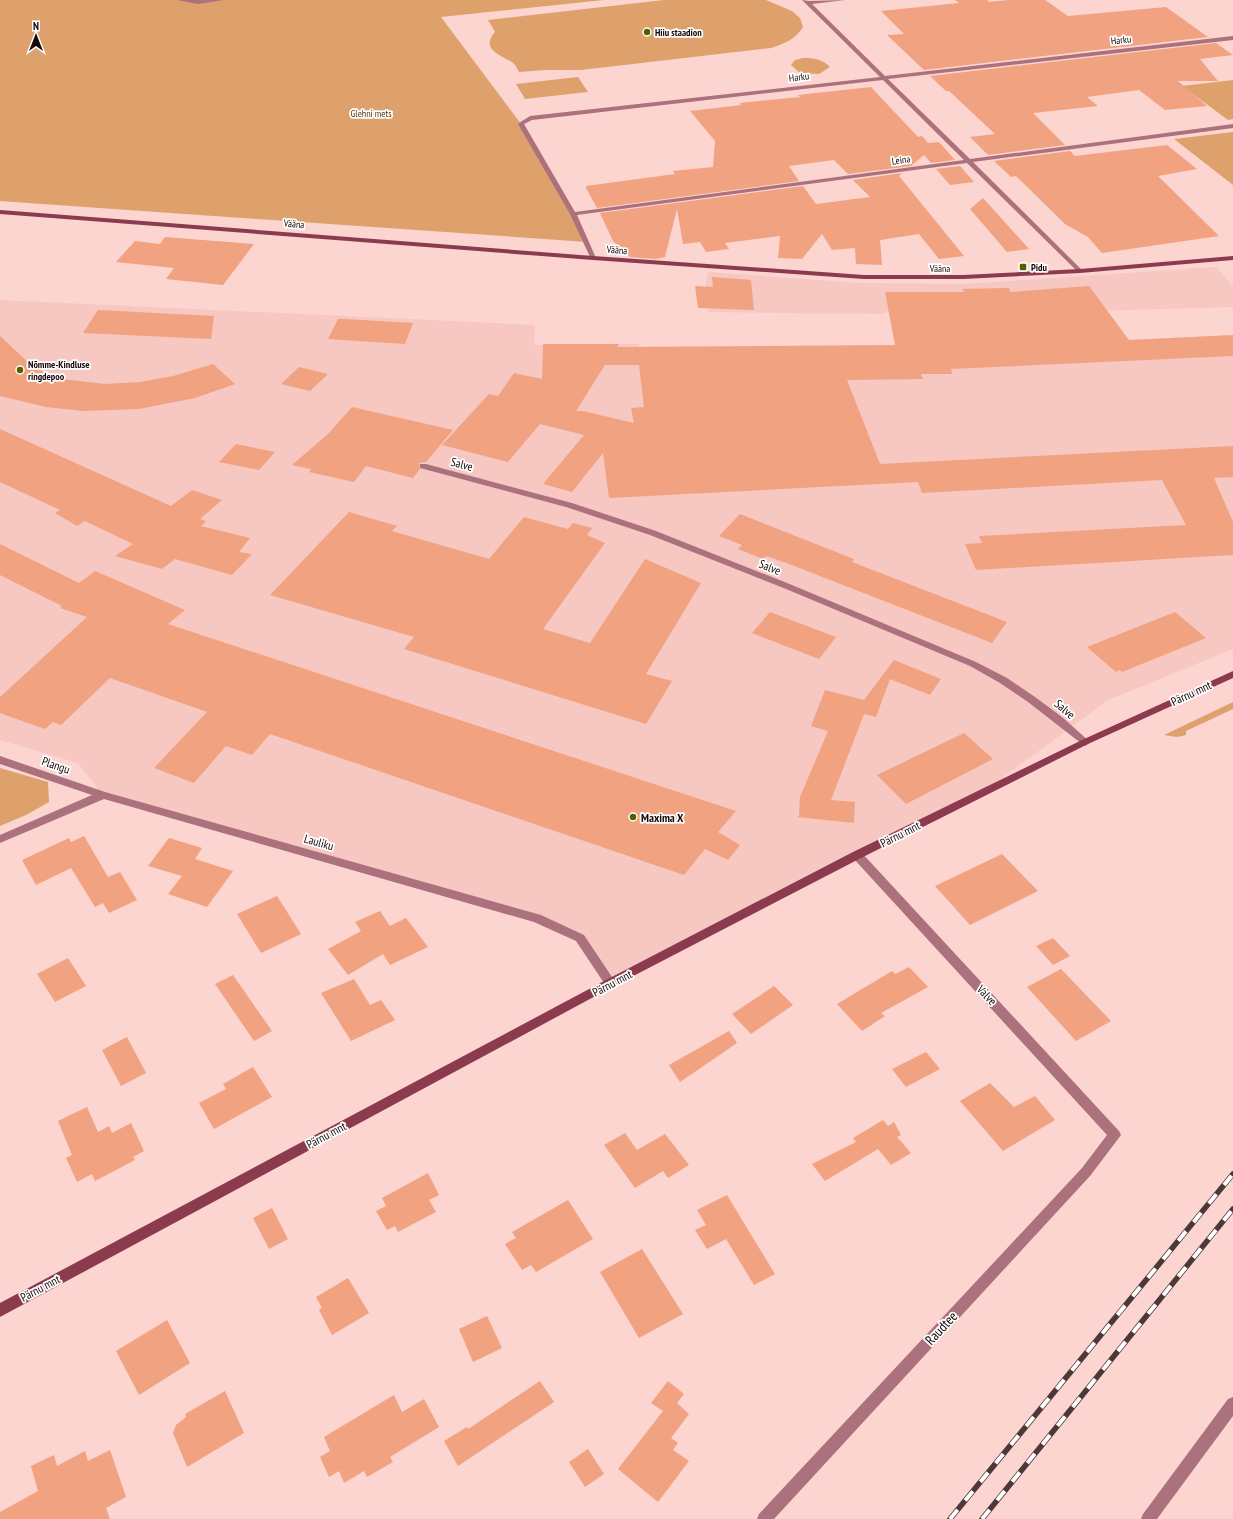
<svg xmlns="http://www.w3.org/2000/svg" width="1233" height="1519" font-family="'PT Sans Narrow',sans-serif">
	<rect width="100%" height="100%" fill="#fcd4d0"/>
	<g fill="#f7c7c2">
		<path d="M1216 267 1233 286V307L1090 311 889 312 879 314 708 312 705 287 708 272 859 283 965 284Z"/>
		<path d="M0 300 535 325 534 345 639 344V347L946 349 1233 335V649L1108 700 979 795 610 983 584 945 537 918 103 795 78 763 0 740Z"/>
	</g>
	<g fill="#dea16b">
		<path d="M0 0H180L198 2 221 0H604L441 17 521 124 587 242 0 201Z"/>
		<path d="M664 0H766L792 11 800 18 803 27C795 40 785 43 771 48L581 70H545L519 72C518 70 516 66 514 64 506 56 478 51 495 32L488 20Z"/>
		<path d="M803 58C814 58 822 59 830 67L819 74 800 73 791 65 795 60Z"/>
		<path d="M578 77 588 92 525 99 516 84Z"/>
		<path d="M1233 80V119L1228 120 1182 86Z"/>
		<path d="M1233 132V185L1174 139Z"/>
		<path d="M1233 702V709L1186 731V735L1177 737 1164 735Z"/>
		<path d="M0 768 48 782 49 802 26 815 0 826Z"/>
	</g>
	<g fill="#f1a281" fill-rule="evenodd">
		<path d="M955 0H987L989 2 1008 0H1045L1068 16 1166 7 1208 37 924 70 887 35 904 34 881 11 959 3Z"/>
		<path d="M1216 43 1233 55 1200 59 1218 81H1178L1207 106 1165 110 1139 90 1087 97 1098 106 1033 113 1065 145 988 155 970 137 995 134 949 91H946L930 76Z"/>
		<path d="M871 87 918 137 922 136 928 143 939 142 955 160 931 163 924 155 911 166 848 174 834 160 789 166 799 181 597 208 586 188V186L675 174 673 171 713 167 715 141 690 111 741 105 740 103 800 97 798 95Z"/>
		<path d="M1167 145 1197 169 1158 176 1219 236 1102 253 1088 237 1065 224 1016 176 1011 177 994 161 1070 151 1075 156Z"/>
		<path d="M960 166 974 182 950 185 936 169Z"/>
		<path d="M902 173 899 176 964 256 939 259 919 234 880 240 882 265 856 264 855 248 832 250 822 234 802 259 778 258 780 236 725 243 729 249 706 252 700 242 683 244 677 209 665 257 655 259 630 257 613 241 600 213 803 186 816 204 870 197 853 180Z"/>
		<path d="M983 198 1029 249 1007 252 970 209Z"/>
		<path d="M165 237 254 244 223 285 166 279 174 268 116 262 135 241 160 244Z"/>
		<path d="M712 277 751 280 754 310 698 308 695 286 713 287Z"/>
		<path d="M1089 286 1129 340 1233 335V356L951 369 952 374H921L923 379 847 380 880 464 1233 446V477L1214 478 1233 522V555L976 570 965 544 982 543 979 536 1186 525 1162 480 922 493 918 482 609 498 603 453 572 492 543 484 584 435 540 424 508 462 442 445 489 394 498 396 514 373 542 379 543 344H619L617 347 895 345 885 292H965L962 289 1009 288 1010 292ZM605 365H639L644 407 631 408 634 423 583 411H576Z"/>
		<path d="M98 310 214 316 211 339 83 333Z"/>
		<path d="M338 319H345L413 323 405 344 328 339Z"/>
		<path d="M0 336 31 365 47 374 61 379 105 384 140 382 173 376 213 364 235 384 195 398 139 409 84 411 46 407 0 396Z"/>
		<path d="M299 367 328 374 310 391 281 384Z"/>
		<path d="M352 407 453 430 426 462 419 463 420 469 413 478 366 466 354 482 309 472 311 469 292 465 329 433Z"/>
		<path d="M0 429 171 506 192 490 222 500 200 519 206 521 201 526 250 538 239 552 252 554 232 575 175 559 162 569 115 556 133 544 85 521 77 526 55 513 60 510 0 482Z"/>
		<path d="M236 444 275 452 259 470 219 462Z"/>
		<path d="M349 512 397 526 392 531 489 559 524 517 568 529 573 523 592 528 587 535 605 543 543 629 590 643 645 559 701 583 646 674 672 681 646 724 404 649 414 637 270 595Z"/>
		<path d="M740 514 854 559 852 562 1007 622 992 643 789 564 766 556 763 559 738 549 742 545 719 536Z"/>
		<path d="M0 544 79 583 95 571 185 610 168 624 736 811 718 832 740 845 728 860 705 849 684 875 270 734 252 755 226 746 194 783 154 768 207 712 110 678 61 725 53 722 45 729 0 713V697L87 617 60 608 62 606 0 575Z"/>
		<path d="M770 612 836 637 819 659 752 633Z"/>
		<path d="M1175 612 1206 638 1122 672 1120 670 1116 672 1087 647Z"/>
		<path d="M894 660 941 679 930 695 890 679 876 717 864 714 831 800 855 802 854 823 797 817 799 816 800 797 828 731 811 726 825 690 864 700Z"/>
		<path d="M964 733 993 759 906 804 877 775Z"/>
		<path d="M84 836 108 877 120 872 137 900 109 913 103 903 95 907 71 868 36 885 22 860 69 838 71 842Z"/>
		<path d="M169 838 202 848 195 859 233 871 207 907 168 894 182 876 148 866Z"/>
		<path d="M1002 854 1038 891 970 925 935 886Z"/>
		<path d="M277 896 301 934 261 953 237 914Z"/>
		<path d="M380 911 390 926 406 918 428 947 390 965 383 954 348 975 328 949 361 931 355 922Z"/>
		<path d="M1053 938 1070 956 1053 965 1036 946Z"/>
		<path d="M68 958 86 986 55 1002 37 974Z"/>
		<path d="M909 967 928 987 881 1013 885 1016 862 1031 837 1004 892 971 895 974Z"/>
		<path d="M1061 969 1111 1021 1076 1041 1027 987Z"/>
		<path d="M233 975 272 1031 254 1041 215 984Z"/>
		<path d="M354 979 370 1005 381 1000 395 1020 351 1041 321 993Z"/>
		<path d="M774 986 793 1005 751 1034 732 1014Z"/>
		<path d="M729 1031 737 1043 680 1082 669 1065Z"/>
		<path d="M127 1037 146 1073 121 1086 102 1050Z"/>
		<path d="M926 1052 940 1069 906 1087 892 1069Z"/>
		<path d="M253 1067 272 1097 214 1129 199 1103 226 1089 223 1084Z"/>
		<path d="M990 1083 1014 1107 1035 1096 1055 1120 1003 1151 960 1101Z"/>
		<path d="M87 1107 98 1132 109 1126 112 1133 131 1123 144 1151 133 1157 135 1160 95 1181 92 1174 77 1182 66 1158 72 1155 58 1121Z"/>
		<path d="M883 1120 888 1126 894 1122 901 1135 897 1137 911 1153 891 1165 878 1149 825 1181 812 1164 856 1142 853 1138Z"/>
		<path d="M625 1133 637 1150 665 1134 689 1165 668 1178 663 1171 635 1188 604 1145Z"/>
		<path d="M428 1173 439 1195 429 1200 436 1212 398 1232 395 1226 387 1230 376 1211 386 1206 382 1198Z"/>
		<path d="M727 1195 775 1274 754 1285 726 1239 707 1249 695 1230 706 1225 697 1210Z"/>
		<path d="M568 1200 593 1239 536 1272 531 1265 522 1270 505 1244 516 1238 512 1232Z"/>
		<path d="M272 1208 288 1239 269 1249 253 1218Z"/>
		<path d="M642 1249 683 1314 639 1338 600 1272Z"/>
		<path d="M348 1278 369 1313 332 1335 319 1310 322 1308 316 1297Z"/>
		<path d="M487 1316 502 1348 473 1362 459 1329Z"/>
		<path d="M167 1320 190 1363 139 1395 116 1351Z"/>
		<path d="M540 1381 554 1402 458 1466 444 1441 467 1427 468 1429Z"/>
		<path d="M668 1381 684 1394 677 1403 689 1414 671 1438 678 1443 673 1450 689 1461 658 1502 618 1469 663 1411 651 1403Z"/>
		<path d="M225 1391 244 1433 187 1467 173 1433 176 1425 186 1417 185 1414Z"/>
		<path d="M394 1395 402 1412 424 1399 439 1427 390 1457 393 1462 367 1477 364 1471 344 1483 339 1471 329 1477 320 1457 330 1451 324 1437Z"/>
		<path d="M588 1449 604 1474 585 1487 569 1462Z"/>
		<path d="M110 1450 126 1497 106 1508 110 1519H0V1512L38 1491 31 1466 54 1455 57 1466 85 1451 88 1461Z"/>
	</g>
	<g fill="none" stroke-linecap="round" stroke-linejoin="round">
		<g fill="#ab727d" fill-rule="evenodd">
			<path d="M177 0H224L198 4Z"/>
			<path d="M802 0 809 1 845 0 812 4 885 76 1233 36V40L888 79 970 159 1233 124V128L973 162 1082 270V272H1078L967 163 577 215 596 258 591 259 570 214 518 124 519 123 530 116 880 77ZM883 80 964 160 575 212 524 124 532 120Z"/>
			<path d="M420 464H426L572 503 656 531 792 585 976 662 1007 678 1035 697 1062 717 1090 742 1085 746 1082 744 1028 702 1000 683 970 666 786 589 650 535 566 507 420 468Z"/>
			<path d="M0 756 105 792 541 915 584 935 616 983 614 986 610 988 606 986 576 941 534 922 104 799 0 843V835L92 795 0 764Z"/>
			<path d="M857 851 861 852 1119 1131 1121 1135 1090 1176 774 1519H757L759 1514 1082 1168 1107 1135 853 858 852 855 853 852Z"/>
			<path d="M1233 1397V1416L1157 1519H1141L1143 1514 1228 1399Z"/>
		</g>
		<g fill="#8c3b4f" fill-rule="evenodd">
			<path d="M0 210 593 256 864 275H963L1080 269 1233 256V260L1080 273 963 279H864L593 260 0 214Z"/>
			<path d="M1233 671V678L1088 744 861 858 614 986 0 1317V1303L606 980 853 852 1082 740Z"/>
		</g>
		<defs>
			<g id="rail">
				<path d="M950 1519 1233 1174"/>
				<path d="M982 1519 1233 1209"/>
			</g>
		</defs>
		<use href="#rail" stroke="#4c3837" stroke-width="5.5"/>
		<use href="#rail" stroke="#fff" stroke-width="4" stroke-dasharray="12" stroke-linecap="butt"/>
	</g>
	<g fill="#546000" stroke="#fff" stroke-width="1.5">
		<circle cx="647" cy="32" r="4"/>
		<rect x="1019" y="263" width="8" height="8" rx="2"/>
		<circle cx="20" cy="370" r="4"/>
		<circle cx="633" cy="817" r="4"/>
	</g>
	<g text-anchor="middle" dominant-baseline="central" stroke-width="3.5" stroke-linejoin="round" paint-order="stroke">
		<g font-size="10" font-weight="bold" fill="#150807" stroke="#fff" text-anchor="start">
			<text x="655" y="32">Hiiu staadion</text>
			<text x="1031" y="267">Pidu</text>
			<text x="28" y="364">Nõmme-Kindluse<tspan x="28" dy="12">ringdepoo</tspan></text>
		</g>
		<g font-size="10" fill="#150807" stroke="#fff">
			<text transform="translate(1121 40) rotate(-6)">Harku</text>
			<text transform="translate(799 77) rotate(-7)">Harku</text>
			<text transform="translate(901 160) rotate(-8)">Leina</text>
			<text transform="translate(294 224) rotate(5)">Vääna</text>
			<text transform="translate(617 250) rotate(4)">Vääna</text>
			<text x="940" y="268">Vääna</text>
		</g>
		<g font-size="10" fill="#5d3506" stroke="#fff">
			<text x="371" y="113">Glehni mets</text>
		</g>
		<g font-size="12" fill="#150807" stroke="#fff">
			<text transform="translate(462 464) rotate(15)">Salve</text>
			<text transform="translate(770 567) rotate(22)">Salve</text>
			<text transform="translate(1191 693) rotate(-25)">Pärnu mnt</text>
			<text transform="translate(1065 709) rotate(40)">Salve</text>
			<text transform="translate(56 765) rotate(19)">Plangu</text>
			<text transform="translate(900 834) rotate(-27)">Pärnu mnt</text>
			<text transform="translate(319 842) rotate(16)">Lauliku</text>
			<text transform="translate(612 983) rotate(-28)">Pärnu mnt</text>
			<text transform="translate(987 995) rotate(47)">Valve</text>
			<text transform="translate(326 1135) rotate(-28)">Pärnu mnt</text>
			<text transform="translate(40 1288) rotate(-28)">Pärnu mnt</text>
		</g>
		<g font-size="12" font-weight="bold" fill="#150807" stroke="#fff" text-anchor="start">
			<text x="641" y="817">Maxima X</text>
		</g>
		<g font-size="14" fill="#150807" stroke="#fff">
			<text transform="translate(941 1328) rotate(-47)">Raudtee</text>
		</g>
	</g>
	<g transform="translate(36 36)" stroke="#ffffff" stroke-width="3" paint-order="stroke">
	<path d="M0-3L7 15L0 10L-7 15Z" fill="#150807"/>
	<text y="-6" font-size="11" font-weight="bold" text-anchor="middle" fill="#150807">N</text>
	</g>
</svg>
